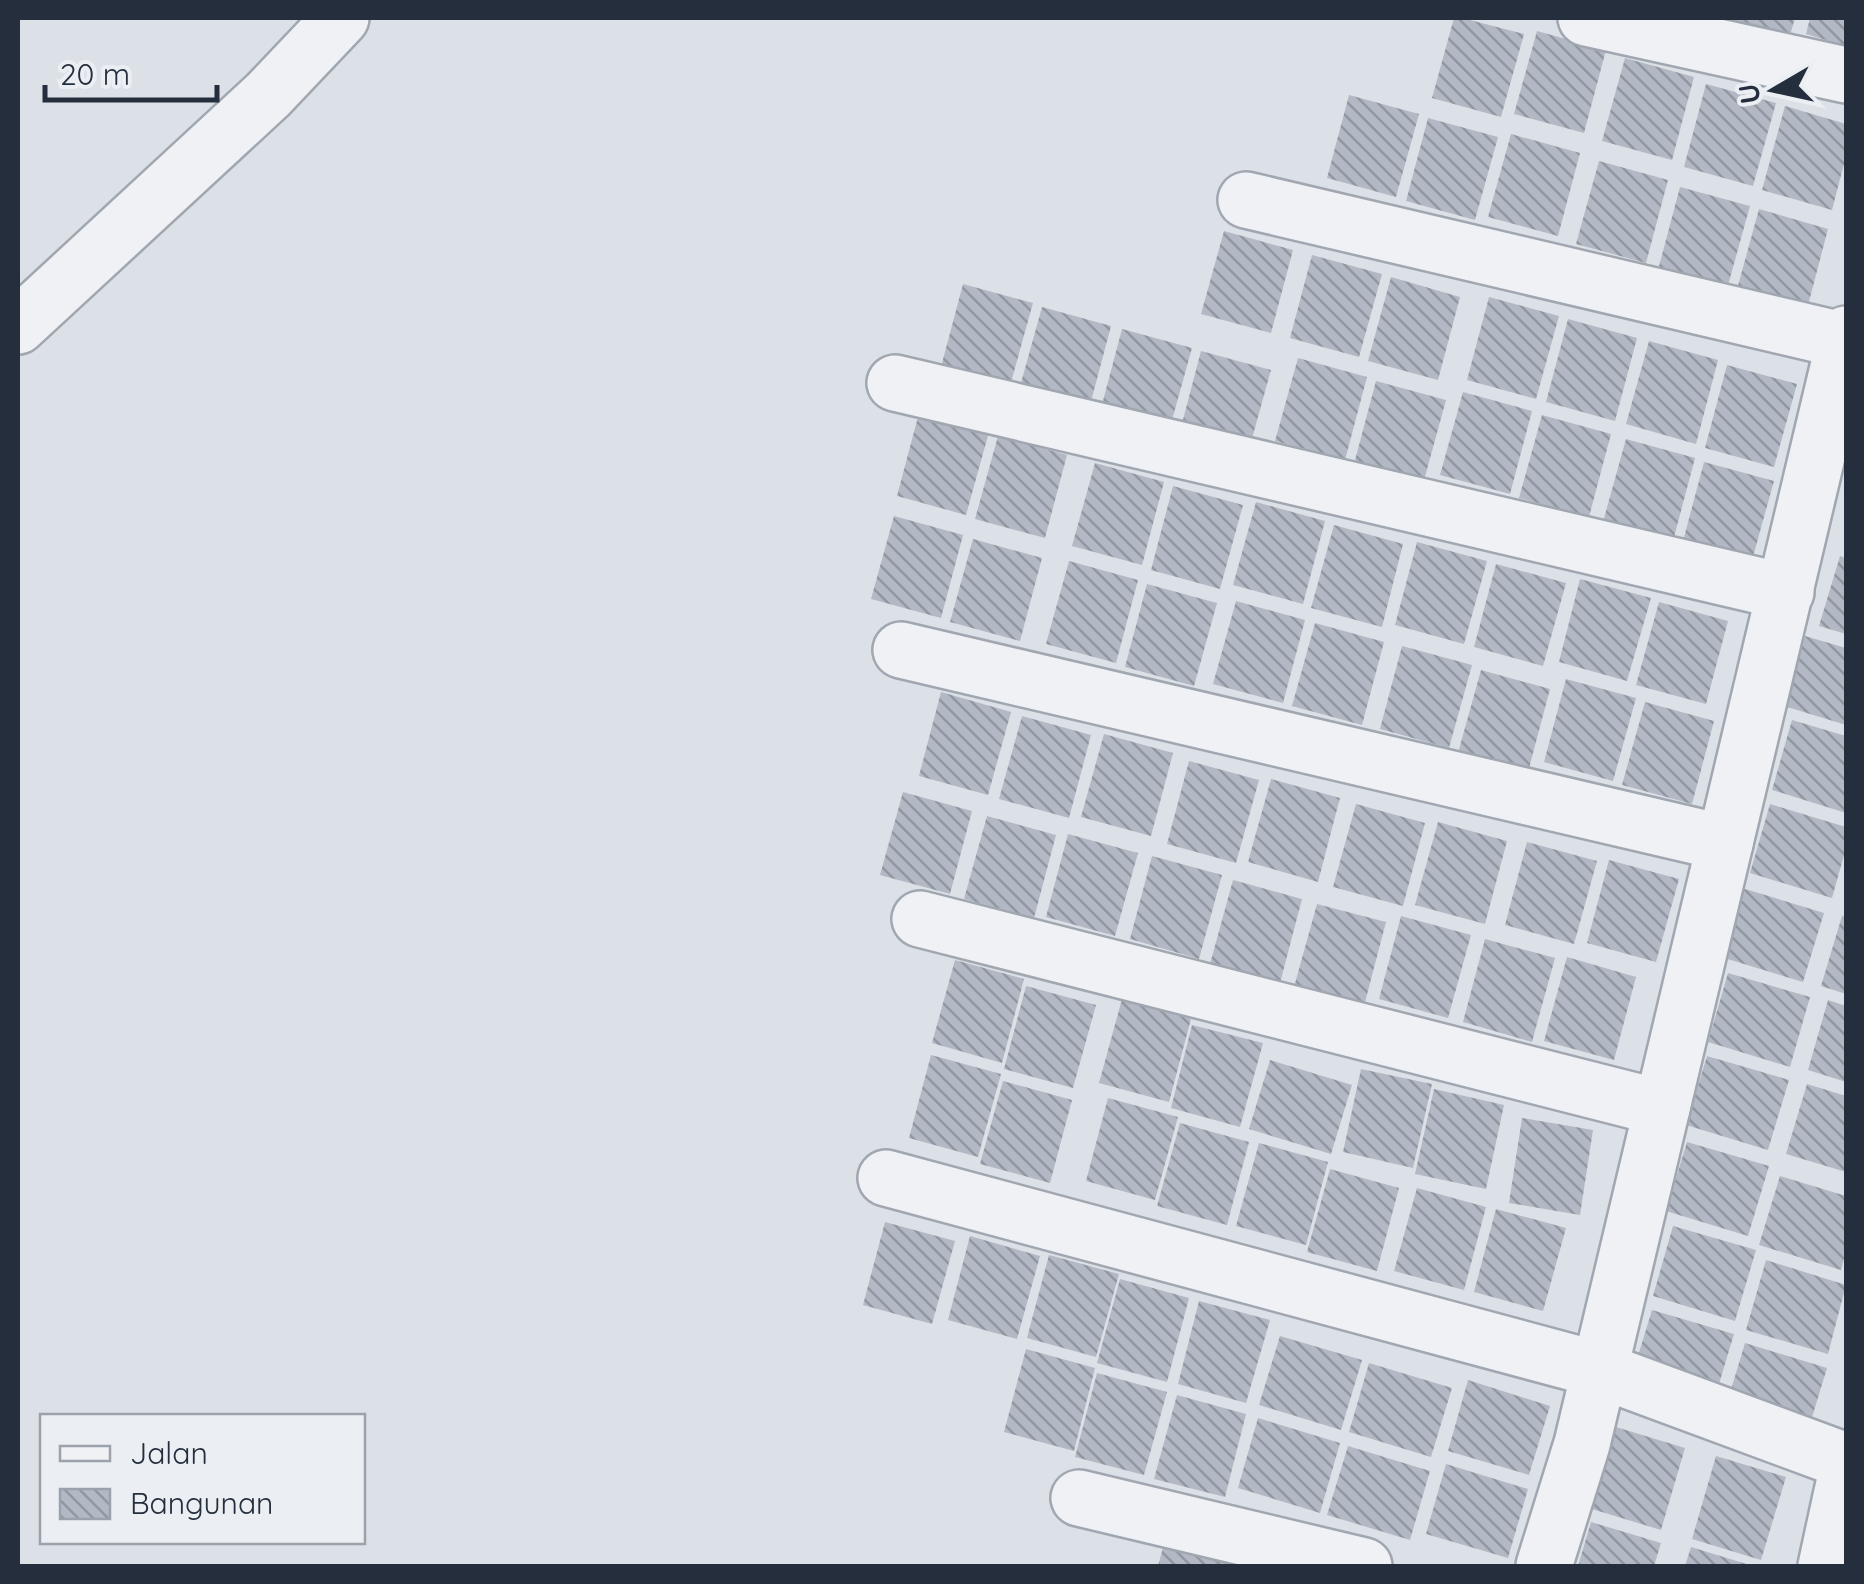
<svg xmlns="http://www.w3.org/2000/svg" width="1864" height="1584" font-family="Quicksand,sans-serif">
	<defs>
		<pattern id="building-back-hatch" width="6" height="6" patternUnits="userSpaceOnUse" patternTransform="scale(2.5)"><rect width="6" height="6" fill="#b3b9c4"/><path d="M-1 5l2 2M0 0l6 6M5-1l2 2" fill="none" stroke="#9197a0"/></pattern>
	</defs>
	<rect width="100%" height="100%" fill="#dce0e7"/>
	<g fill="url(#building-back-hatch)">
		<path d="M1454 18H1462L1524 34 1501 117 1432 98Z"/>
		<path d="M1720 18H1795L1786 49 1717 30Z"/>
		<path d="M1810 18H1846V46L1806 34Z"/>
		<path d="M1537 31 1606 50 1584 133 1514 114Z"/>
		<path d="M1625 58 1694 77 1672 160 1602 141Z"/>
		<path d="M1706 84 1776 103 1753 186 1684 167Z"/>
		<path d="M1349 95 1419 114 1396 197 1327 178Z"/>
		<path d="M1785 106 1846 124V156L1832 210 1762 190Z"/>
		<path d="M1428 118 1498 137 1475 220 1406 201Z"/>
		<path d="M1511 134 1580 153 1558 236 1488 217Z"/>
		<path d="M1599 161 1668 180 1646 263 1576 244Z"/>
		<path d="M1680 187 1750 206 1727 289 1658 270Z"/>
		<path d="M1759 209 1828 229 1806 313 1736 293Z"/>
		<path d="M1224 231 1293 250 1271 333 1201 314Z"/>
		<path d="M1312 255 1382 274 1359 357 1290 338Z"/>
		<path d="M1391 277 1460 297 1438 380 1368 361Z"/>
		<path d="M963 284 1033 303 1010 386 941 367Z"/>
		<path d="M1489 297 1559 316 1536 399 1467 380Z"/>
		<path d="M1042 307 1111 326 1089 409 1019 390Z"/>
		<path d="M1568 319 1637 338 1615 421 1546 402Z"/>
		<path d="M1122 329 1192 348 1169 431 1100 412Z"/>
		<path d="M1649 341 1718 360 1696 444 1626 424Z"/>
		<path d="M1201 351 1271 370 1248 453 1179 435Z"/>
		<path d="M1298 358 1367 377 1345 460 1275 441Z"/>
		<path d="M1727 365 1797 384 1774 467 1705 448Z"/>
		<path d="M1376 381 1446 400 1423 484 1354 464Z"/>
		<path d="M1463 392 1532 411 1510 494 1440 475Z"/>
		<path d="M919 413 989 432 966 515 897 496Z"/>
		<path d="M1542 415 1611 434 1589 517 1519 498Z"/>
		<path d="M998 436 1067 455 1045 538 975 519Z"/>
		<path d="M1626 439 1695 458 1673 541 1603 522Z"/>
		<path d="M1704 462 1774 481 1751 564 1682 545Z"/>
		<path d="M1095 463 1164 482 1142 565 1072 546Z"/>
		<path d="M1173 486 1243 505 1220 589 1151 570Z"/>
		<path d="M1256 502 1325 521 1303 604 1233 585Z"/>
		<path d="M894 516 963 535 941 618 871 599Z"/>
		<path d="M1334 525 1403 544 1382 627 1311 608Z"/>
		<path d="M973 539 1042 558 1020 641 950 622Z"/>
		<path d="M1417 542 1487 561 1464 644 1395 625Z"/>
		<path d="M1840 556 1846 558V634L1819 626Z"/>
		<path d="M1069 561 1138 580 1116 663 1046 644Z"/>
		<path d="M1496 564 1566 583 1543 666 1474 647Z"/>
		<path d="M1580 579 1651 598 1627 681 1559 662Z"/>
		<path d="M1147 584 1217 603 1194 686 1125 667Z"/>
		<path d="M1236 601 1305 620 1283 703 1213 684Z"/>
		<path d="M1659 602 1728 621 1706 704 1636 685Z"/>
		<path d="M1315 623 1384 642 1362 725 1292 706Z"/>
		<path d="M1805 636 1846 648V725L1784 706Z"/>
		<path d="M1402 646 1472 665 1449 748 1380 729Z"/>
		<path d="M1481 670 1550 689 1528 772 1458 753Z"/>
		<path d="M1566 679 1636 698 1613 781 1544 762Z"/>
		<path d="M941 692 1011 712 988 795 919 776Z"/>
		<path d="M1645 702 1714 721 1692 804 1622 785Z"/>
		<path d="M1022 716 1091 735 1069 818 999 799Z"/>
		<path d="M1792 720 1846 736V813L1772 790Z"/>
		<path d="M1104 734 1173 753 1151 836 1081 817Z"/>
		<path d="M1189 761 1259 780 1236 863 1167 844Z"/>
		<path d="M1271 779 1340 798 1318 882 1248 862Z"/>
		<path d="M903 792 972 811 950 894 880 875Z"/>
		<path d="M1356 804 1425 823 1403 906 1333 887Z"/>
		<path d="M1770 804 1846 827V848L1832 898 1750 873Z"/>
		<path d="M987 816 1056 835 1034 918 964 899Z"/>
		<path d="M1438 822 1507 841 1485 924 1415 905Z"/>
		<path d="M1068 834 1138 853 1115 936 1046 917Z"/>
		<path d="M1527 842 1597 861 1574 944 1505 925Z"/>
		<path d="M1152 856 1222 875 1199 959 1130 939Z"/>
		<path d="M1609 860 1679 879 1656 962 1587 943Z"/>
		<path d="M1233 880 1302 899 1280 983 1210 964Z"/>
		<path d="M1742 888 1824 913 1803 982 1721 957Z"/>
		<path d="M1317 904 1386 922 1364 1006 1294 987Z"/>
		<path d="M1401 916 1471 935 1448 1018 1379 999Z"/>
		<path d="M1842 916 1846 917V994L1821 986Z"/>
		<path d="M1485 939 1555 958 1532 1042 1463 1022Z"/>
		<path d="M1567 957 1636 977 1614 1060 1544 1041Z"/>
		<path d="M955 960 1024 979 1002 1063 932 1043Z"/>
		<path d="M1728 973 1810 997 1790 1067 1708 1042Z"/>
		<path d="M1026 986 1096 1005 1073 1088 1004 1069Z"/>
		<path d="M1122 999 1191 1019 1169 1102 1099 1083Z"/>
		<path d="M1828 1000 1846 1006V1082L1808 1070Z"/>
		<path d="M1192 1025 1263 1043 1240 1127 1171 1108Z"/>
		<path d="M931 1055 1001 1074 978 1157 909 1138Z"/>
		<path d="M1707 1056 1789 1080 1768 1150 1686 1125Z"/>
		<path d="M1270 1060 1352 1085 1331 1154 1249 1129Z"/>
		<path d="M1361 1069 1432 1084 1413 1168 1343 1152Z"/>
		<path d="M1003 1081 1072 1100 1050 1183 980 1164Z"/>
		<path d="M1807 1084 1846 1096V1172L1786 1154Z"/>
		<path d="M1434 1089 1504 1105 1486 1189 1415 1174Z"/>
		<path d="M1108 1098 1178 1117 1155 1200 1086 1181Z"/>
		<path d="M1522 1118 1593 1130 1580 1215 1509 1203Z"/>
		<path d="M1180 1123 1249 1142 1227 1225 1157 1206Z"/>
		<path d="M1687 1142 1769 1166 1748 1236 1666 1211Z"/>
		<path d="M1259 1143 1328 1162 1306 1245 1236 1226Z"/>
		<path d="M1330 1169 1399 1188 1377 1271 1307 1252Z"/>
		<path d="M1780 1176 1846 1196V1251L1841 1270 1759 1245Z"/>
		<path d="M1417 1188 1486 1207 1464 1290 1394 1271Z"/>
		<path d="M1496 1209 1566 1228 1543 1311 1474 1292Z"/>
		<path d="M885 1222 955 1241 932 1324 863 1305Z"/>
		<path d="M1673 1226 1756 1250 1735 1321 1653 1296Z"/>
		<path d="M970 1236 1040 1256 1017 1339 948 1320Z"/>
		<path d="M1049 1255 1119 1274 1096 1357 1027 1338Z"/>
		<path d="M1766 1260 1846 1285 1828 1354 1746 1330Z"/>
		<path d="M1120 1279 1189 1298 1167 1382 1097 1363Z"/>
		<path d="M1199 1301 1270 1320 1246 1403 1178 1384Z"/>
		<path d="M1652 1310 1734 1334 1713 1404 1631 1379Z"/>
		<path d="M1280 1336 1362 1360 1341 1430 1259 1405Z"/>
		<path d="M1745 1343 1827 1368 1806 1437 1724 1413Z"/>
		<path d="M1026 1349 1095 1368 1074 1451 1004 1432Z"/>
		<path d="M1369 1363 1452 1388 1431 1457 1349 1432Z"/>
		<path d="M1097 1373 1167 1392 1144 1475 1075 1457Z"/>
		<path d="M1468 1380 1550 1406 1529 1475 1448 1451Z"/>
		<path d="M1177 1395 1246 1414 1225 1497 1154 1479Z"/>
		<path d="M1258 1418 1340 1443 1320 1513 1238 1488Z"/>
		<path d="M1616 1427 1685 1448 1661 1530 1592 1509Z"/>
		<path d="M1348 1446 1430 1471 1410 1540 1327 1515Z"/>
		<path d="M1716 1456 1786 1477 1761 1560 1692 1539Z"/>
		<path d="M1446 1464 1528 1489 1508 1558 1426 1534Z"/>
		<path d="M1591 1522 1661 1543 1654 1566H1578Z"/>
		<path d="M1164 1544 1233 1563 1232 1566H1158Z"/>
		<path d="M1691 1547 1753 1566H1685Z"/>
	</g>
	<g fill="none" stroke-linecap="round" stroke-linejoin="round">
		<defs>
			<g id="minor">
				<path d="M1586 18 1846 75"/>
				<path d="M1246 200 1846 341"/>
				<path d="M18 326 268 95 341 18"/>
				<path d="M895 383 1786 592"/>
				<path d="M901 650 1725 843"/>
				<path d="M920 919 1662 1108"/>
				<path d="M886 1178 1600 1370 1846 1461"/>
				<path d="M1079 1498 1364 1566"/>
				<path d="M1544 1566 1582 1444 1846 334"/>
				<path d="M1826 1566 1846 1474"/>
			</g>
		</defs>
		<use href="#minor" stroke="#a1a7b1" stroke-width="60"/>
		<use href="#minor" stroke="#eff1f5" stroke-width="55"/>
	</g>
	<rect width="1864" height="1584" fill="none" stroke="#252e3d" stroke-width="40"/>
	<rect x="40" y="1414" width="325" height="130" fill="#ebeff4" stroke="#9ca2ab" stroke-width="2.5"/>
	<rect x="60" y="1446" width="50" height="15" fill="#eff1f5" stroke="#9ca2ab" stroke-width="2.5"/>
	<text x="130" y="1464" font-size="30" fill="#252e3d">Jalan</text>
	<rect x="60" y="1489" width="50" height="30" fill="url(#building-back-hatch)" stroke="#9ca2ab" stroke-width="2.5"/>
	<text x="130" y="1514" font-size="30" fill="#252e3d">Bangunan</text>
	<g transform="translate(1774 90) rotate(261)" stroke="#ebeff4" stroke-width="8" paint-order="stroke">
	<path d="M0-8L18 38L0 25L-18 38Z" fill="#252e3d"/>
	<text y="-15" font-size="28" font-weight="bold" text-anchor="middle" fill="#252e3d">U</text>
	</g>
	<path d="M45 85v15h172v-15" fill="none" stroke="#252e3d" stroke-width="5"/>
	<text x="60" y="85" font-size="30" fill="#252e3d" stroke="#ebeff4" stroke-width="8" paint-order="stroke">20 m</text>
</svg>
